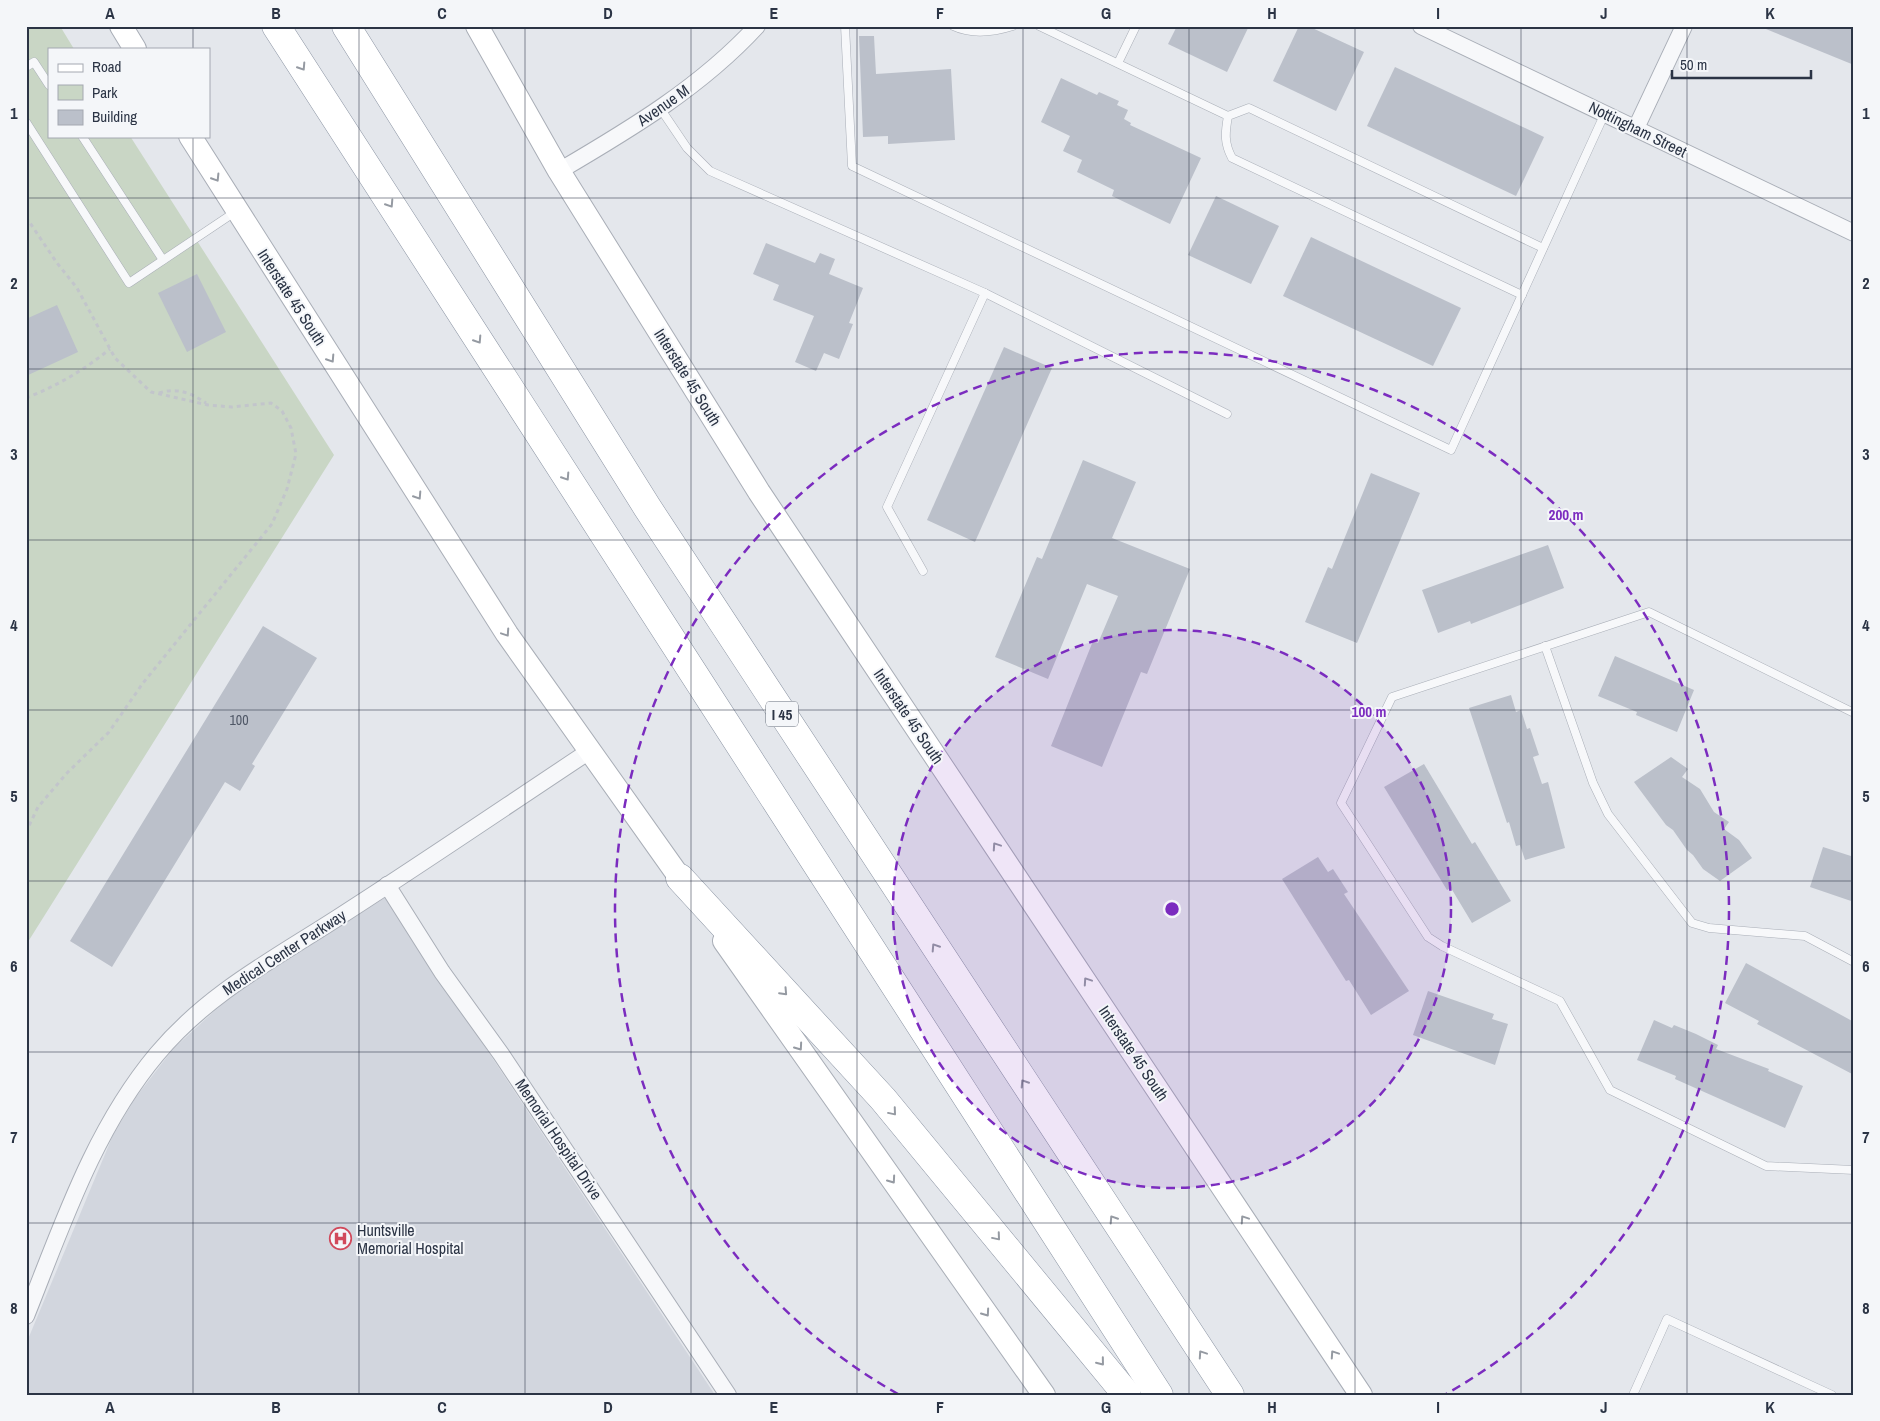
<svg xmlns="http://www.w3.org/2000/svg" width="1880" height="1421" font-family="'Archivo Narrow',sans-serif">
	<rect width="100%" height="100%" fill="#e4e7ec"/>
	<path fill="#d2d6de" d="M386 897 715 1395H26V1344L113 1135 136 1097 173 1049 234 993Z"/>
	<path fill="#c9d6c5" d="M26 26H60L74 49H49V136H130L334 455 26 945Z"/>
	<g fill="#bbc0ca">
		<path d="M1177 26H1249L1227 72 1168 44Z"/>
		<path d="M1299 26H1308L1364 52 1336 111 1273 81Z"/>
		<path d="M1761 26H1854V65L1761 27Z"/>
		<path d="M859 36H874L876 74 951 69 955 140 888 144V136L863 137Z"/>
		<path d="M1395 67 1544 137 1516 196 1367 126Z"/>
		<path d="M1061 78 1097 95 1099 92 1119 101 1117 105 1128 110 1124 119 1131 123 1130 125 1201 158 1170 224 1112 196 1114 190 1077 172 1082 160 1063 151 1070 136 1041 122Z"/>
		<path d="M1216 196 1279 226 1251 284 1188 255Z"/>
		<path d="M1311 237 1461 308 1433 366 1283 296Z"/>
		<path d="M766 243 815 263 820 253 835 259 829 274 863 288 849 323 853 324 839 359 824 353 816 371 795 362 814 316 773 300 779 285 753 274Z"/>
		<path d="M197 274 226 332 187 352 158 293Z"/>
		<path d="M57 305 78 352 26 376V319Z"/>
		<path d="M1004 347 1052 368 975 542 927 520Z"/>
		<path d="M1083 460 1136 482 1112 538 1190 569 1147 674 1141 672 1102 767 1051 746 1093 641 1098 643 1118 596 1087 584 1048 679 995 657 1037 557 1042 559Z"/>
		<path d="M1371 473 1420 493 1357 643 1305 622 1328 567 1332 569Z"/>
		<path d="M1548 545 1564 588 1471 624 1470 621 1438 633 1422 590Z"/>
		<path d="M263 626 317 658 252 764 255 766 240 791 225 782 112 967 70 941Z"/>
		<path d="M1615 656 1694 690 1677 732 1636 715 1637 712 1598 696Z"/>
		<path d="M1511 695 1516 712 1521 710 1527 729 1530 728 1539 755 1533 757 1542 784 1548 782 1565 848 1525 860 1520 845 1516 846 1509 822 1507 823 1469 708Z"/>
		<path d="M1671 757 1688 769 1682 777 1700 789 1714 812 1729 822 1724 829 1739 840 1752 858 1720 881 1703 869 1693 855 1687 850 1673 830 1666 825 1634 782Z"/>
		<path d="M1424 764 1472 844 1475 842 1511 901 1472 923 1451 888 1447 890 1384 787Z"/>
		<path d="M1823 847 1854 857V902L1810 887Z"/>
		<path d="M1318 857 1328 872 1333 869 1348 892 1344 894 1409 991 1371 1015 1349 980 1346 981 1282 879Z"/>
		<path d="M1746 963 1854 1022V1075L1757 1024 1759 1021 1725 1003Z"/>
		<path d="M1428 991 1494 1014 1492 1019 1508 1024 1495 1065 1413 1035Z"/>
		<path d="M1654 1020 1672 1028 1674 1025 1696 1034 1718 1045 1716 1049 1769 1069 1768 1071 1803 1086 1785 1128 1675 1079 1676 1076 1637 1060Z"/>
	</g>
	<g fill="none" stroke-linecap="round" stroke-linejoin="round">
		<defs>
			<g id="lane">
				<path d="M845 26 852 166 1451 450 1605 113"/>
				<path d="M953 26C972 35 994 32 1013 26"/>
				<path d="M1039 26 1228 116"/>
				<path d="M1118 63 1136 26"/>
				<path d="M26 67 34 62 49 85"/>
				<path d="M660 108 687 148 710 171 985 293 1227 414"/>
				<path d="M26 122 129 283 235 212"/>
				<path d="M82 136 163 260"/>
				<path d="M1522 295 1232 158C1224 143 1225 133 1228 116L1249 108 1543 248"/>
				<path d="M923 571 887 507 985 293"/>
				<path d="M1545 646 1593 783 1608 814 1692 923 1709 928 1805 936 1854 962"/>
				<path d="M1854 713 1649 612 1392 697 1341 803 1428 937 1442 946 1560 1001 1610 1090 1766 1166 1854 1170"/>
				<path d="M1633 1395 1667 1319 1832 1395"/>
			</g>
			<g id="street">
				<path d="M1421 26 1854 233"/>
				<path d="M1636 128 1684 26"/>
				<path d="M559 171C629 130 701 87 757 26"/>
				<path d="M387 885 442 972 501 1054 728 1395"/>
				<path d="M26 1316C62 1226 94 1129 157 1054 209 992 276 958 342 915 426 861 508 805 591 750"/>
			</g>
			<g id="secondary">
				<path d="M121 26 135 49"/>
				<path d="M477 26 559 171 759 492 1361 1395"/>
				<path d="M190 136 507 634 690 892"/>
				<path d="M724 941 1044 1395"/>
			</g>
			<g id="highway">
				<path d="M276 26 1159 1395"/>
				<path d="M346 26 647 507 1230 1395"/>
				<path d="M680 878 883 1099 1127 1395"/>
			</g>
		</defs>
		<use href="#lane" stroke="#a9aeb7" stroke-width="9"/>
		<use href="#street" stroke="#a9aeb7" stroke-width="18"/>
		<use href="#secondary" stroke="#a9aeb7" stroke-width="24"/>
		<use href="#highway" stroke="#8b94a3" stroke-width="29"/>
		<g stroke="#c2c5cb" stroke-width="3" stroke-dasharray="4 4" stroke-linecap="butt">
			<path d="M26 217 57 263 77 288 115 358 151 392 208 405 232 407 271 403 282 411 291 428 296 454 287 489 272 524 143 683 109 732 67 773 38 807 26 832"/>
			<path d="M159 393C177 387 191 393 206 403"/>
			<path d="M26 398C57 386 84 370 110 349"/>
		</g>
		<use href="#lane" stroke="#f7f8fa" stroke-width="8"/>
		<use href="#street" stroke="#f7f8fa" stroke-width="16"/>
		<use href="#secondary" stroke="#fff" stroke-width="22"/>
		<use href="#highway" stroke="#fff" stroke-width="28"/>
	</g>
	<defs><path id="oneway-chevron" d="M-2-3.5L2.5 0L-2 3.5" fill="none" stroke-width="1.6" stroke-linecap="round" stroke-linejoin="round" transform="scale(1.25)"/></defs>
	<g stroke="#959aa2">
		<use href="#oneway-chevron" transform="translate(302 67) rotate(57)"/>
		<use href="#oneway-chevron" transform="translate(216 178) rotate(58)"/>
		<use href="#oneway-chevron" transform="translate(390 204) rotate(57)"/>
		<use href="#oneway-chevron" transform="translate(478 340) rotate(57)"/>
		<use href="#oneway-chevron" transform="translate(331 359) rotate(57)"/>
		<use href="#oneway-chevron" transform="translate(566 477) rotate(57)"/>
		<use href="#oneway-chevron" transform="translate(418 496) rotate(57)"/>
		<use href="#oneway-chevron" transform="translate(506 633) rotate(56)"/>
		<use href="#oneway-chevron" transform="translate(996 846) rotate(-124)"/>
		<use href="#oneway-chevron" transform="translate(935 947) rotate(-123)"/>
		<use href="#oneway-chevron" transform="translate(1087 981) rotate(-124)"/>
		<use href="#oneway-chevron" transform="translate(784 992) rotate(47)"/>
		<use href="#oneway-chevron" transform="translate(799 1047) rotate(55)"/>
		<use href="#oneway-chevron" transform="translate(1024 1083) rotate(-123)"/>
		<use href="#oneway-chevron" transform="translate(893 1112) rotate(50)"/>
		<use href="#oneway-chevron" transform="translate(892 1180) rotate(55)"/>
		<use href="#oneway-chevron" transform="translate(1113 1219) rotate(-123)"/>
		<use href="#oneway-chevron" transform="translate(1244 1219) rotate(-124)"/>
		<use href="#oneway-chevron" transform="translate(997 1237) rotate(50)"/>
		<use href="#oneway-chevron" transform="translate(986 1313) rotate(55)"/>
		<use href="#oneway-chevron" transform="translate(1202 1354) rotate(-124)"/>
		<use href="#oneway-chevron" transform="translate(1334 1354) rotate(-124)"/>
		<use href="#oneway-chevron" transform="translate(1101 1362) rotate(51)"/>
	</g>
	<path fill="none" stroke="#2b3445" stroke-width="1" stroke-opacity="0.55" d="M193 26V49M359 26V1395M525 26V1395M691 26V1395M857 26V1395M1023 26V1395M1189 26V1395M1355 26V1395M1521 26V1395M1687 26V1395M193 136V1395M26 198H1854M26 369H1854M26 540H1854M26 710H1854M26 881H1854M26 1052H1854M26 1223H1854"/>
	<circle cx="1172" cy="909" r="279" fill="#7b2cbf" fill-opacity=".12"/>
	<g fill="none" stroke="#7b2cbf" stroke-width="2.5" stroke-dasharray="9 6">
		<circle cx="1172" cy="909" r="279"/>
		<path d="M898 1394A557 557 0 1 1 1446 1394"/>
	</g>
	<defs>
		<symbol id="hospital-ring" viewBox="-11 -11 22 22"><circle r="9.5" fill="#f4f6f9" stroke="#d1495b" stroke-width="1.5"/><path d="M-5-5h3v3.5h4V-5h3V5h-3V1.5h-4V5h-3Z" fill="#d1495b"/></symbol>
	</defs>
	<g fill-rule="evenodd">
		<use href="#hospital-ring" x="328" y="1226" width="25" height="25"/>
	</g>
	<g text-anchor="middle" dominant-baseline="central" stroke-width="4" stroke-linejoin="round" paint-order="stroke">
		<g font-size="14" fill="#4f5766">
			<text x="239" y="720">100</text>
		</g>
		<rect fill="#f4f6f9" stroke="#676e7b" stroke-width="1" x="766" y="701.5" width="32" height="25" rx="4"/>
		<g font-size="15" font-weight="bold" fill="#2b3445">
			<text x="782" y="714">I 45</text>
		</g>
		<g font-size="16" fill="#2b3445" stroke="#f4f6f9">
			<text transform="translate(663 105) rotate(-35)">Avenue M</text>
			<text transform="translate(1638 129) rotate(26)">Nottingham Street</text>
			<text transform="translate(292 297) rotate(57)">Interstate 45 South</text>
			<text transform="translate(688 377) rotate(58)">Interstate 45 South</text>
			<text transform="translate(909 716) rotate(56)">Interstate 45 South</text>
			<text transform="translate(284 952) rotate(-33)">Medical Center Parkway</text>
			<text transform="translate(1134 1053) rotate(56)">Interstate 45 South</text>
			<text transform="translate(559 1139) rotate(56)">Memorial Hospital Drive</text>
		</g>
		<g font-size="16" fill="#2b3445" stroke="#f4f6f9" text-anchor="start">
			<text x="357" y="1230">Huntsville<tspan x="357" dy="18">Memorial Hospital</tspan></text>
		</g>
	</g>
	<circle cx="1172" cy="909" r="8" fill="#7b2cbf" stroke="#f4f6f9" stroke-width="2.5"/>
	<g font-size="15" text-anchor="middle" font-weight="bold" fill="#7b2cbf" stroke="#f4f6f9" stroke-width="4" stroke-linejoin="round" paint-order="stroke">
		<text x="1566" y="520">200 m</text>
		<text x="1369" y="717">100 m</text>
	</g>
	<rect width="1880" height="1421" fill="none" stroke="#f4f6f9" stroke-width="55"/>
	<rect x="48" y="48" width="162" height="90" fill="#f4f6f9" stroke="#a4a8b1"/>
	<rect x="58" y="64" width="25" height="8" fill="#ffffff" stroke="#a4a8b1"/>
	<text x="92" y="72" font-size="15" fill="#2b3445">Road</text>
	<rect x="58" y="85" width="25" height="15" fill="#c9d6c5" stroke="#a4a8b1"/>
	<text x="92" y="98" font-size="15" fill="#2b3445">Park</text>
	<rect x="58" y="110" width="25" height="15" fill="#bbc0ca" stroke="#a4a8b1"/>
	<text x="92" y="122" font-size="15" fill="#2b3445">Building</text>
	<path d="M1672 70v8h139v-8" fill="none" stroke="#2b3445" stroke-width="2.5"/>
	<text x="1680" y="70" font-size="15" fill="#2b3445" stroke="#f4f6f9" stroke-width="4" paint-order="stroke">50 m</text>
	<rect x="28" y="28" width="1824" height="1366" fill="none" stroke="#2b3445" stroke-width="2"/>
	<g font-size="16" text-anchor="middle" font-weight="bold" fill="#2b3445">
		<text x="110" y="19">A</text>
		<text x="276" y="19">B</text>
		<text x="442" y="19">C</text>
		<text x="608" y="19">D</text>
		<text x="774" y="19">E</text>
		<text x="940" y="19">F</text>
		<text x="1106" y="19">G</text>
		<text x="1272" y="19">H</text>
		<text x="1438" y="19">I</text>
		<text x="1604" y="19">J</text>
		<text x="1770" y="19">K</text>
		<text x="14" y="119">1</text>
		<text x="1866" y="119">1</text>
		<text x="14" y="289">2</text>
		<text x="1866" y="289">2</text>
		<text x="14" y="460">3</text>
		<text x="1866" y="460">3</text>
		<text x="14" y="631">4</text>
		<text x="1866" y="631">4</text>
		<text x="14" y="802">5</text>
		<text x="1866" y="802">5</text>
		<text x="14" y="972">6</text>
		<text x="1866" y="972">6</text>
		<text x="14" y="1143">7</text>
		<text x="1866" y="1143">7</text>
		<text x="14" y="1314">8</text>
		<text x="1866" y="1314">8</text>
		<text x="110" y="1413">A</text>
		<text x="276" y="1413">B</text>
		<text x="442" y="1413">C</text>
		<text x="608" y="1413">D</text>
		<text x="774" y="1413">E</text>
		<text x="940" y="1413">F</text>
		<text x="1106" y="1413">G</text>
		<text x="1272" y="1413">H</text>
		<text x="1438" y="1413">I</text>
		<text x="1604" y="1413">J</text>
		<text x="1770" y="1413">K</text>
	</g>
</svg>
